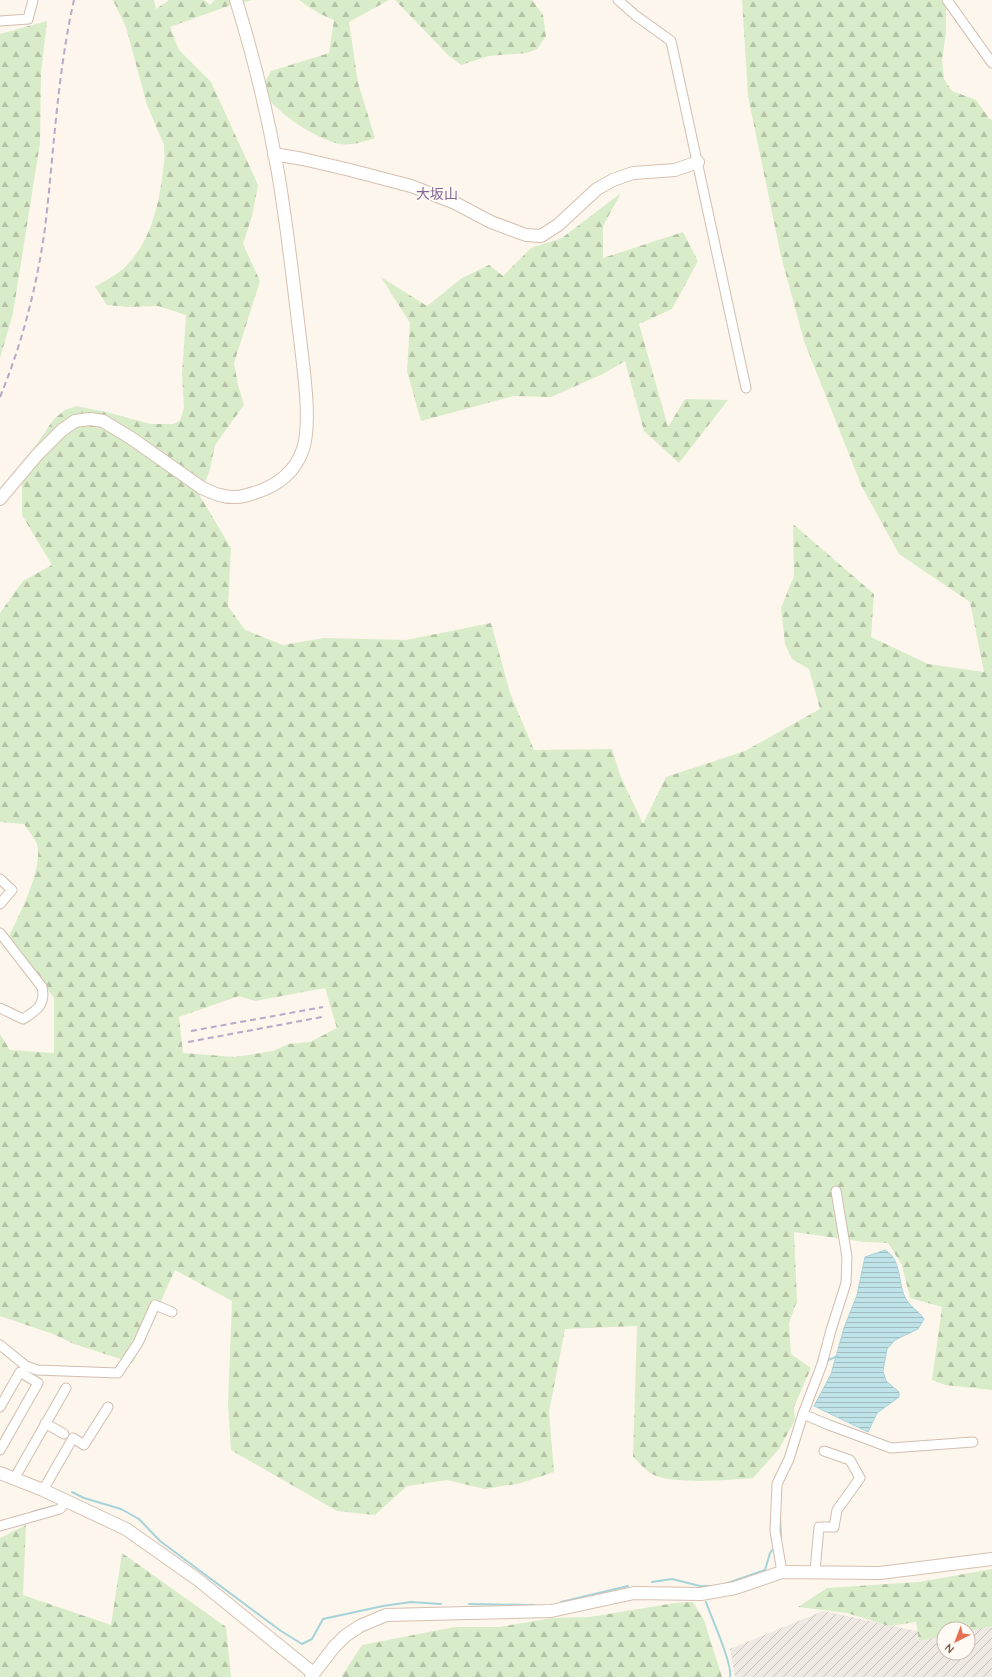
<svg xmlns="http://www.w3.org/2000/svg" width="992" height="1677" font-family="Quicksand,'Noto Sans JP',sans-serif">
	<defs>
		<pattern id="industrial-furrows" width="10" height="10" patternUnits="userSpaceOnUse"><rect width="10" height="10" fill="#efe9e4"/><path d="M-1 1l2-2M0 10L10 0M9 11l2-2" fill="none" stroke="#c7c0bb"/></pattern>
		<pattern id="forest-firs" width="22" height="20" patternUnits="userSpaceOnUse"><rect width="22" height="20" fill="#d8ecc9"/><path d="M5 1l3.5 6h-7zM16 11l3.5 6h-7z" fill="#b4c2a5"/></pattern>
		<pattern id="water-rules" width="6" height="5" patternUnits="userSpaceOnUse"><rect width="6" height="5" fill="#bfe3e8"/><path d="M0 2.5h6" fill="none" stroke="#a0bbbe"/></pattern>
	</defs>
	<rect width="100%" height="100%" fill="#fdf6ec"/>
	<path fill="url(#industrial-furrows)" d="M823 1611 944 1637V1653H968V1632L992 1621V1677H735L730 1649Z"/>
	<g fill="url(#forest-firs)" fill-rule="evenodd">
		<path d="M113 0H154L156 9 169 0H204L210 5 215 0H253L231 5 170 27 179 50 211 82 258 185 252 216 243 244 260 281 234 363 238 385 244 405 215 445 210 469 200 496 231 548 228 606 245 630 283 645 324 638 406 640 491 623 510 693 534 750 612 749 620 775 643 824 666 777 745 751 820 709 809 669 792 659 785 644 781 608 794 576 793 524 874 594 871 637 928 664 984 672 970 602 899 554 862 487 804 341 781 256 748 96 742 0H941L946 7V32L942 60 944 79 952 91 976 100 989 118 992 120V1390L945 1385 932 1380 942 1307 910 1298 902 1265 888 1243 865 1242 794 1232 797 1301 789 1323 791 1354 811 1368 794 1407 795 1420 779 1449 753 1478C730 1480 671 1485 652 1474 645 1470 639 1462 633 1457L637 1326 565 1329 549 1412 554 1472 521 1483 485 1489 447 1480 407 1486 375 1515 337 1511 231 1450 228 1404 232 1301 175 1270 133 1363 74 1344 53 1334 0 1316V1034L10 1050 54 1053V998L9 936C19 916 46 863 36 842 33 836 28 830 24 824L0 822V613L23 581 52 565 22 515V465L54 419 65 410 76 406 106 412 151 424H173L180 421 184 408 182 374 186 315 158 306 128 307 107 305 95 287C105 280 118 275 126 266 155 237 161 193 165 153L164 154V145L147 105 126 27ZM325 988 337 1028 310 1042 288 1044 273 1051 235 1057 183 1053 179 1017 239 996 255 1001Z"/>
		<path d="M299 0H389L349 22 358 83 375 138C363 142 349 147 336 143 311 136 274 111 261 89L271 71 329 53 334 20 318 13Z"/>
		<path d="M395 0H532L543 15 546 36 537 49 527 53 489 56 461 65 448 55Z"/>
		<path d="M47 21 41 73 40 143 13 313 0 358V34Z"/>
		<path d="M621 193 603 226V258L683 232 698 261 672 309 639 324 668 427 685 399 728 400 679 463 644 431 625 361 603 374 551 397 514 396 421 421 407 371 410 323 381 277 427 306 462 278 489 265 503 276 531 248 562 238Z"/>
		<path d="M26 1525 23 1595 111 1625 122 1553 226 1627 231 1677H0V1538Z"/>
		<path d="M992 1569V1626L968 1631V1629H944V1636L919 1641 916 1622 889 1626 847 1613 798 1607 827 1588 919 1582Z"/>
		<path d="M693 1602 704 1620 722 1677H341L362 1645 455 1627H500L552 1618 590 1617 675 1603Z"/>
	</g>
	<path fill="url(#water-rules)" stroke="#a5d3da" d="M885 1250C901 1259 898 1280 904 1295 908 1306 918 1310 924 1319L918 1329 895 1340 887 1349 883 1371 886 1381 899 1392V1397L877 1413 868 1432 814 1406 831 1374 844 1328 857 1295 865 1257Z"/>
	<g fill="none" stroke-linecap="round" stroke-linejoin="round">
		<g stroke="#a5d3da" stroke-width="2">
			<path d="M826 1365 828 1360 838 1356"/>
			<path d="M72 1492 84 1498 121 1509 139 1519 160 1541 281 1631 302 1644 312 1639 323 1619 383 1606 411 1602 441 1604"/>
			<path d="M32 1512 54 1506"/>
			<path d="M780 1519 781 1537"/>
			<path d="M652 1582 672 1579 700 1586"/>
			<path d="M722 1585 765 1570 770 1553 773 1549"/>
			<path d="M700 1586H715"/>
			<path d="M561 1602 628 1586"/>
			<path d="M706 1602C711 1617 733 1665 730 1677"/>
			<path d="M469 1604 534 1605"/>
		</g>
		<defs>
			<g id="street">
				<path d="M618 0 635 15 671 41 746 388"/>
				<path d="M947 0 992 63"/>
				<path d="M0 21 28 19 33 0"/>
				<path d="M0 879 12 890 0 904"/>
				<path d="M0 933 42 987C46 1005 37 1010 23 1019L0 1008"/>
				<path d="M0 1345 26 1366 37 1370 118 1373 138 1343 155 1305 172 1312"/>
				<path d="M0 1407 20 1372 38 1383 0 1450"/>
				<path d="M803 1414 829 1425 891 1448 973 1442"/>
				<path d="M45 1423 64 1434"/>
				<path d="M14 1479 66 1388"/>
				<path d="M43 1490 73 1438 84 1445 108 1407"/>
				<path d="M0 1526 60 1509 67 1501"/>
				<path d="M815 1571 819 1527H834L837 1510 860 1478 850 1460 824 1451"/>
				<path d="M782 1572 775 1531 777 1484 789 1459 803 1414 822 1364 831 1330 846 1283 847 1257 836 1191"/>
			</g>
			<g id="secondary">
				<path d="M274 154 303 159 350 170 411 186 455 203 491 222 526 235 541 236 558 225 597 189 613 180 633 173 675 170 698 162"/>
				<path d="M0 499 37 455 62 430 75 421 90 419 103 421 131 438 202 488C213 493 224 498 236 497 242 497 248 495 254 493 277 486 295 473 303 449 312 421 303 367 300 338 293 281 287 223 277 167 267 111 253 55 236 0"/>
				<path d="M0 1473 43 1490 126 1529 197 1579 313 1673"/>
				<path d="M311 1677 334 1647 345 1636 360 1626 386 1615 551 1611 634 1593 701 1594 735 1588 782 1572 880 1573 992 1559"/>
			</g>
		</defs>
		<use href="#street" stroke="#d1beb0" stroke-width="11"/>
		<use href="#secondary" stroke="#d6c0b0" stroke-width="14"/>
		<use href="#street" stroke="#fff" stroke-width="9"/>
		<use href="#secondary" stroke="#fff" stroke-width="12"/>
		<g stroke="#b9a8c9" stroke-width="2" stroke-dasharray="6 4" stroke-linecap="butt">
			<path d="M0 397C22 344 37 286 45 228 54 152 57 75 74 0"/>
			<path d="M191 1031 323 1007"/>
			<path d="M188 1042 322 1017"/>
		</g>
	</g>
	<g text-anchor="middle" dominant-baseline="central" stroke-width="3.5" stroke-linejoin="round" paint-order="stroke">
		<g font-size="14" fill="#846695" stroke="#fffaf3">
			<text x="437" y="194">大坂山</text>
		</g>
	</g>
	<g transform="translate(956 1641) rotate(222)"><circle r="19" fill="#fffaf3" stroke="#cabbb1"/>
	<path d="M0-3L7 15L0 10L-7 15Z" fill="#e76f51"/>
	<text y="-6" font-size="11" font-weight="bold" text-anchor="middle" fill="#7a5c4d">N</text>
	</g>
</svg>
